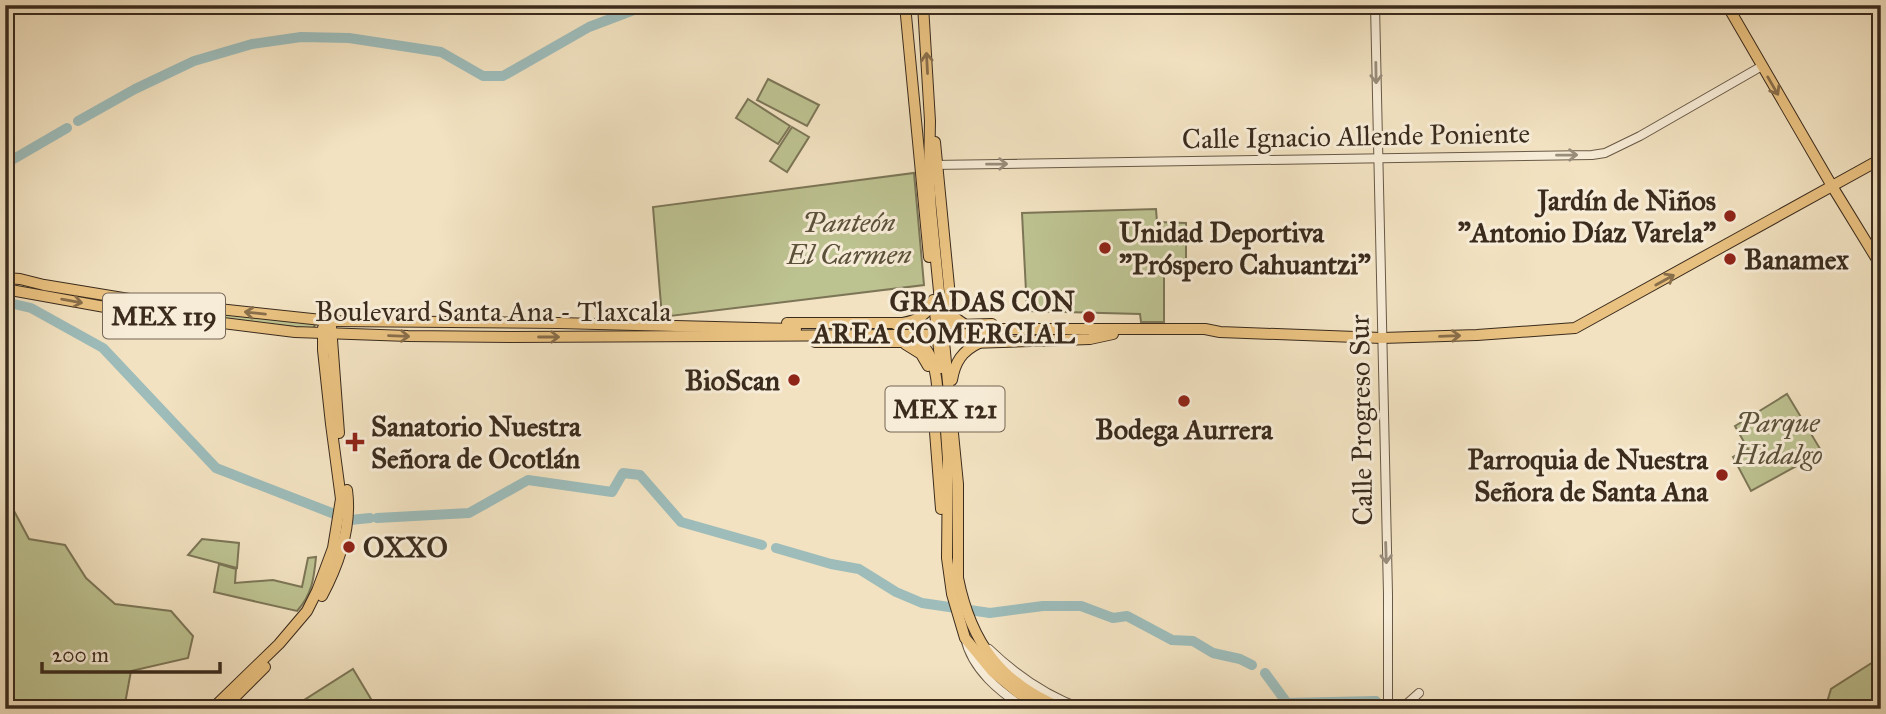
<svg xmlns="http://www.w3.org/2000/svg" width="1886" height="714" font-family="'IM FELL Great Primer',serif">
	<rect width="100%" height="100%" fill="#f2e2c1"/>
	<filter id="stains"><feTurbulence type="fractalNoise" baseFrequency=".00286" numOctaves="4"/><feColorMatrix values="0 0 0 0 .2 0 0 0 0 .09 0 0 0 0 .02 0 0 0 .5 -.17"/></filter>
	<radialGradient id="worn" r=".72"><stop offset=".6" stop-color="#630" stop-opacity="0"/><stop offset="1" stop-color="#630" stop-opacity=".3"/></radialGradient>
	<g fill="#bdc291" stroke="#7c7657" stroke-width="2">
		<path d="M768 79 819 105 807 126 757 100Z"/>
		<path d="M748 99 790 126 778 144 736 118Z"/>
		<path d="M792 127 809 137 787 172 770 161Z"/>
		<path d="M914 173 924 285 662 317 653 207Z"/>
		<path d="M1156 209 1157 222 1186 223V273H1164V322H1141L1140 314 1027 311 1022 213Z"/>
		<path d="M174 307 315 322 314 329 168 314Z"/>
		<path d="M1787 394 1822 452 1751 491 1733 457 1748 449 1735 426Z"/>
		<path d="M5 494 29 539 65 545 86 578 115 604 171 611 193 636 188 658 131 671 124 709H5Z"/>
		<path d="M202 539 239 543 237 568 188 555Z"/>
		<path d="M316 557C314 578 312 595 297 611L214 592 219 564 236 569 235 583 273 580 302 587 308 558Z"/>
		<path d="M1881 657V709H1825L1831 689Z"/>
		<path d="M353 669 377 709H290Z"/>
	</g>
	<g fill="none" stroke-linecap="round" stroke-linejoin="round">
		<g stroke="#9dbcba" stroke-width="10">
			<path d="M693 5 735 9 746 5"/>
			<path d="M78 121 135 89 194 61 252 44 301 37 349 38 441 52 483 76H503L589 27 647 5"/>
			<path d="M5 164 67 128"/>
			<path d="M5 302 31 308 103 348 216 468 350 520 370 518"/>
			<path d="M377 518 469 513 528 480 612 492 623 473 640 475 681 522 762 545"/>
			<path d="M776 548 831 564 859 569 896 592 922 603 990 613 1043 606H1081L1113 618 1127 616 1172 640 1193 641 1213 653 1240 659 1252 665"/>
			<path d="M1265 673 1287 703 1376 701"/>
			<path d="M1416 706 1455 709"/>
		</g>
		<defs>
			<g id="minor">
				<path d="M1375 5 1388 594V709"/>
				<path d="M932 165 1592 155 1605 153 1640 136 1762 66"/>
				<path d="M965 638C972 670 1000 692 1026 709"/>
				<path d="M989 649C1016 675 1046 696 1083 709"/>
				<path d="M1401 709 1419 693"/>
			</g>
			<g id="major">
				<path d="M905 5 929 257"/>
				<path d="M923 5 930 121 929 176 931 210 958 484V578C971 643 1001 684 1064 709"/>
				<path d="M1727 5 1832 186 1881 266"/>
				<path d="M935 142 951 307 954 317 964 324"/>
				<path d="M5 278 20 279 44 285 135 300 331 321 558 323 796 329"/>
				<path d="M5 289 127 311 295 332 408 336 513 337 898 335"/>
				<path d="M934 303 941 368"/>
				<path d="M947 313C950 328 955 339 971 343L1090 339 1113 334"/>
				<path d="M787 323H903C918 320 928 315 933 300"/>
				<path d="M895 324C937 345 936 369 939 411"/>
				<path d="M958 325 992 324"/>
				<path d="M331 326 339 433"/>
				<path d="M984 329H1205L1220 332 1382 338 1477 335 1575 328 1881 159"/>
				<path d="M815 342H916L927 340 939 334"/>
				<path d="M905 344 921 354 928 366"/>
				<path d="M952 380C955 362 962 351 979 343"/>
				<path d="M944 401 948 460 947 558 952 594 965 638 993 672 1017 692 1043 709"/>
				<path d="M933 406 941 509"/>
				<path d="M322 596C339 564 352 526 347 490"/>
				<path d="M212 709 279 644 307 611 317 591 333 548 341 499 331 424 323 350V328"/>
				<path d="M223 709 265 667"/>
			</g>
		</defs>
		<use href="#minor" stroke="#685946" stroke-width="10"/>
		<use href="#major" stroke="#3a2b1d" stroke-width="12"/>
		<use href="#minor" stroke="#f7ecd7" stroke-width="8"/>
		<use href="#major" stroke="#e9c180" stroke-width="10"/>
		<defs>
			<path id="major-bridge" d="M898 335 984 334"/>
		</defs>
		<use href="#major-bridge" stroke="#3a2b1d" stroke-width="12" stroke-linecap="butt"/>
		<use href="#major-bridge" stroke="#e9c180" stroke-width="10"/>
	</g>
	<defs><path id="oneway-shaft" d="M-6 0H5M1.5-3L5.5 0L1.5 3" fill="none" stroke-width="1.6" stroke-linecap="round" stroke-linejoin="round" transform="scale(1.75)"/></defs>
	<g stroke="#896e4a">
		<use href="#oneway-shaft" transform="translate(927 63) rotate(-93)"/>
		<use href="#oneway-shaft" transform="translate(1773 86) rotate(60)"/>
		<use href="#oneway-shaft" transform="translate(1665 280) rotate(-29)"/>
		<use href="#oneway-shaft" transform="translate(72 301) rotate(10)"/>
		<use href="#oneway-shaft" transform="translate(255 313) rotate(-174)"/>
		<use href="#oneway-shaft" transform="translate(399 336) rotate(2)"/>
		<use href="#oneway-shaft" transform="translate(1450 336) rotate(-2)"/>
		<use href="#oneway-shaft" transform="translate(549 337)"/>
	</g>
	<g stroke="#988c7a">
		<use href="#oneway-shaft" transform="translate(1376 73) rotate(89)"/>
		<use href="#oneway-shaft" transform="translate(1567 155) rotate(-1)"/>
		<use href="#oneway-shaft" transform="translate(997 164) rotate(-1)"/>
		<use href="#oneway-shaft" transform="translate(1386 553) rotate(88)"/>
	</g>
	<g fill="#8f2418" stroke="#f7ecd7" stroke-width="2.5">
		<circle cx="1730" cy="216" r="7"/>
		<circle cx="1105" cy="248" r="7"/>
		<circle cx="1730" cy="259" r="7"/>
		<circle cx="1089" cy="317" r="7"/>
		<circle cx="794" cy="380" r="7"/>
		<circle cx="1184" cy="401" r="7"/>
		<path d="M351.5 431.5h7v7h7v7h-7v7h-7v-7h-7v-7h7z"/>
		<circle cx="1722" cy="475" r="7"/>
		<circle cx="349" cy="547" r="7"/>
	</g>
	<g text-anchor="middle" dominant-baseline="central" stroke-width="6" stroke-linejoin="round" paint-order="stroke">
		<g fill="#f7ecd7" stroke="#736555" stroke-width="2">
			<rect x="103" y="293.5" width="122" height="45" rx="5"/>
			<rect x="885.5" y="386.5" width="119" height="45" rx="5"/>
		</g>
		<g font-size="26" font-weight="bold" fill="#3a2b1d">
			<text x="164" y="316">MEX 119</text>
			<text x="945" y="409">MEX 121</text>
		</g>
		<g font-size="28" fill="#3a2b1d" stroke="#f7ecd7">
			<text transform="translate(1356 136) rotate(-1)">Calle Ignacio Allende Poniente</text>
			<text x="493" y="311">Boulevard Santa Ana - Tlaxcala</text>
			<text transform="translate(1361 420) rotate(-91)">Calle Progreso Sur</text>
		</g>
		<g font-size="28" font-weight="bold" fill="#3a2b1d" stroke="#f7ecd7" text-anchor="end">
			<text x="1716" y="200">Jardín de Niños<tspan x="1716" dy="32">"Antonio Díaz Varela"</tspan></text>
			<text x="1119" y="232" text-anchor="start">Unidad Deportiva<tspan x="1119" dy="32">"Próspero Cahuantzi"</tspan></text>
			<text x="1744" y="259" text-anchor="start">Banamex</text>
			<text x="1075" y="301">GRADAS CON<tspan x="1075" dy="32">AREA COMERCIAL</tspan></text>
			<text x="780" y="380">BioScan</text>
			<text x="371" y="426" text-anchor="start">Sanatorio Nuestra<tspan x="371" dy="32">Señora de Ocotlán</tspan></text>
			<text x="1184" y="429" text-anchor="middle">Bodega Aurrera</text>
			<text x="1708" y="459">Parroquia de Nuestra<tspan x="1708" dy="32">Señora de Santa Ana</tspan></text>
			<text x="363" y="547" text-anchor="start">OXXO</text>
		</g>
		<g font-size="28" font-style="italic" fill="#5b513a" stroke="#f7ecd7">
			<text x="849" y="222">Panteón<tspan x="849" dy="32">El Carmen</tspan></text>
			<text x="1778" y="422">Parque<tspan x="1778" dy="32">Hidalgo</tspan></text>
		</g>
	</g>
	<rect width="1886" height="714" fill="none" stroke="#f2e2c1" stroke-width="28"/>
	<rect x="7" y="7" width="1872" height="700" fill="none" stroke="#3a2b1d" stroke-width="3.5"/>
	<rect x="14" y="14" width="1858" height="686" fill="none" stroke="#3a2b1d" stroke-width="2"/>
	<path d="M42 662v10h178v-10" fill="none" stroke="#3a2b1d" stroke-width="3.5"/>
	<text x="52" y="662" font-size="21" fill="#3a2b1d" stroke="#f7ecd7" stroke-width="5" paint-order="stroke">200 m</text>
	<rect width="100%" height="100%" filter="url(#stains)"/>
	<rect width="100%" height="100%" fill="url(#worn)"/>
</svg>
